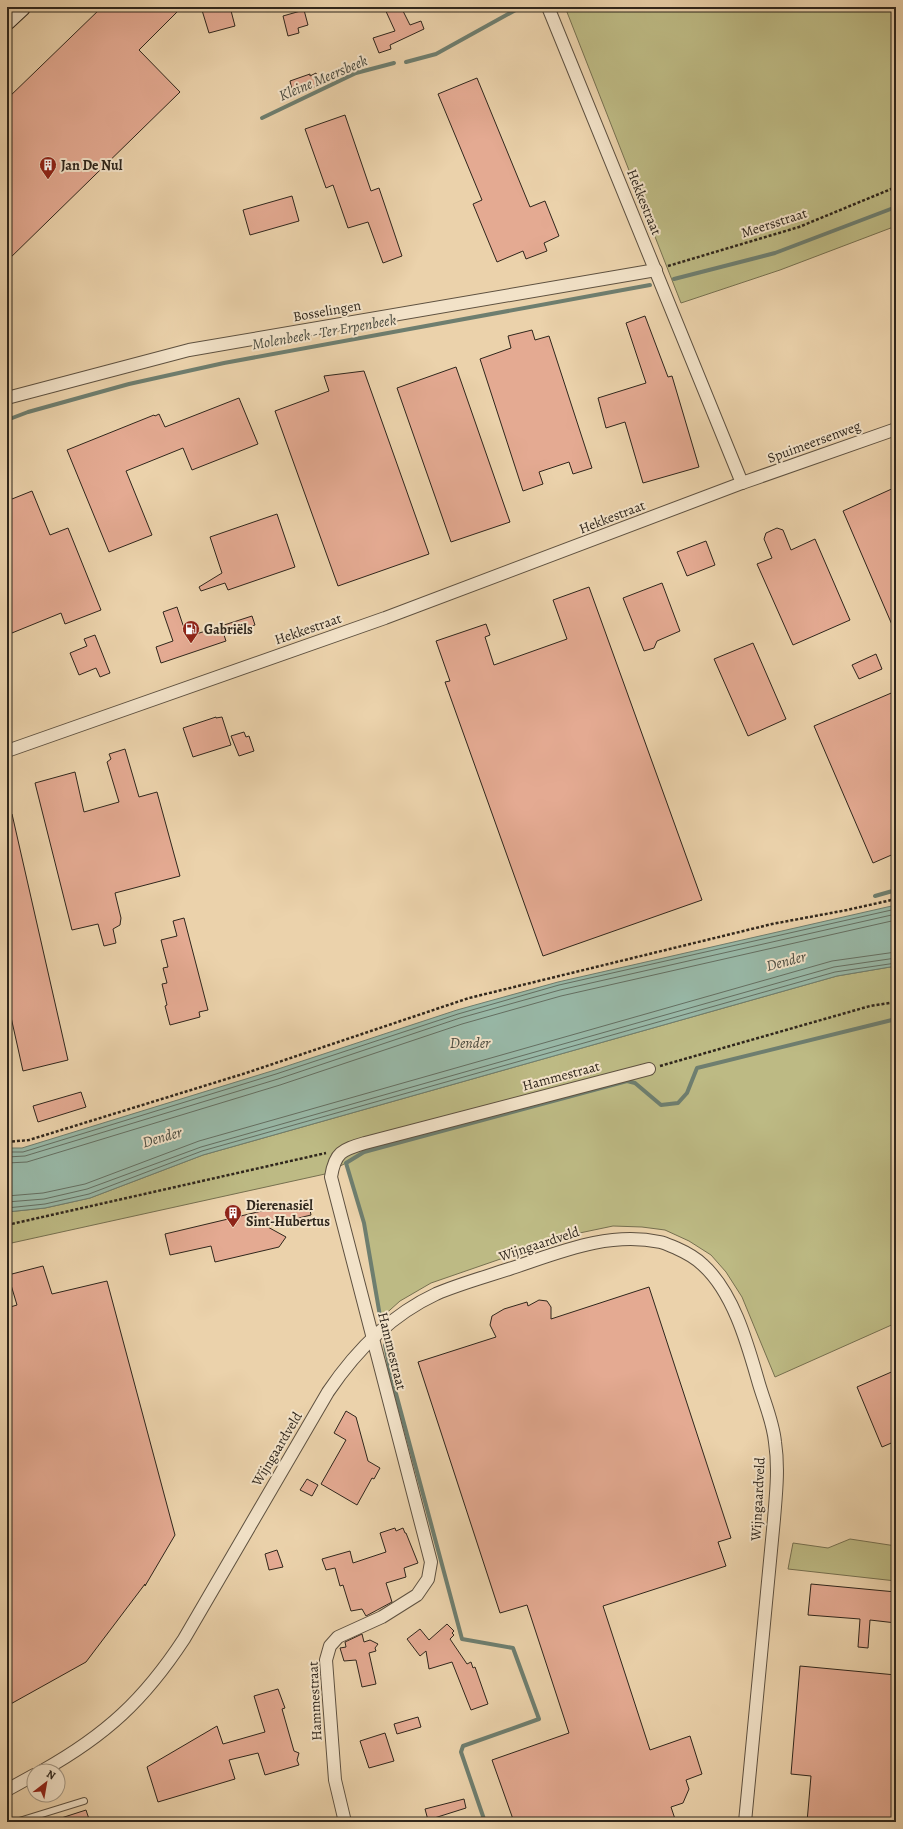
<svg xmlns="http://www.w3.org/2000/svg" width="903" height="1829" font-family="Alegreya,serif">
	<rect width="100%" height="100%" fill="#ebd2ab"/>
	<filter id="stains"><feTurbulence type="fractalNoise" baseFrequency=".005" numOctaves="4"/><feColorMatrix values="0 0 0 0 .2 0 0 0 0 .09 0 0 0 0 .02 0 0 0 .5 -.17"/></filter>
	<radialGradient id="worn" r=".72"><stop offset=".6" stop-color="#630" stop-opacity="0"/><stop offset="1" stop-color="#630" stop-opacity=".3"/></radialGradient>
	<g fill="#bdba84" stroke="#767050">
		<path d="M565 7H896V226L780 270 681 303Z"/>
		<path d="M896 966V1323L775 1377 742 1297 726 1272 711 1255 689 1241 665 1230 642 1227 613 1226 570 1235 431 1283 400 1301 381 1318 364 1223 346 1163 325 1174 7 1244V1212L45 1208 90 1198 203 1155 837 976Z"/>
		<path d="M850 1539 896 1546V1581L788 1569 793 1543 828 1548Z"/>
	</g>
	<path fill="#98b8a7" stroke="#6e7e6f" d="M896 905V966L837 976 203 1155 90 1198 45 1208 7 1212V1148H22L275 1070 457 1010 558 982Z"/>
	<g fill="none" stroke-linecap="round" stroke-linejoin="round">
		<g stroke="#646f62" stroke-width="1">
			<path d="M7 1152H23L276 1074 458 1014 559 985 896 909"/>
			<path d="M7 1157 25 1156 278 1079 460 1018 560 990 896 914"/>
			<path d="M7 1163 27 1162 280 1085 462 1024 561 996 896 920"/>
			<path d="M7 1196 43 1193 85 1184 199 1141 832 961 896 952"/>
			<path d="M7 1202 44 1199 87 1189 201 1147 834 967 896 958"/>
			<path d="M7 1208 45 1204 89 1194 202 1151 835 972 896 963"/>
		</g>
		<g stroke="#6e7e6f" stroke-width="4">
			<path d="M406 62 436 54 521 7"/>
			<path d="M262 118 356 73 394 63"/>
			<path d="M674 279 775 253 896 207"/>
			<path d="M7 420 28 412 129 384 224 363 650 285"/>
			<path d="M875 896 896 890"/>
			<path d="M380 1316 364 1223 346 1163 364 1152 627 1081 635 1083 661 1105 678 1103 687 1093 697 1068 896 1019"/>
			<path d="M385 1345 391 1375 462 1639 513 1648 539 1719 463 1746 461 1752 485 1822"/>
		</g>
	</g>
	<g fill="#e4aa92" stroke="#2f261c">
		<path d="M102 7H182L139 50 180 92 7 261V99Z"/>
		<path d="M201 7H230L235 26 209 33Z"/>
		<path d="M384 7H401L410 25 421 21 424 29 390 45 391 49 379 53 373 38 395 31Z"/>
		<path d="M304 10 308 25 298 28 299 33 288 36 283 16Z"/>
		<path d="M316 73 320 85 293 94 290 81 310 74V76Z"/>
		<path d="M477 78 530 207 545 201 559 236 544 243 547 251 526 259 523 251 497 262 473 204 482 200 438 94Z"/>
		<path d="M345 115 371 191 379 188 402 256 383 263 368 222 348 228 333 185 326 188 305 129Z"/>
		<path d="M292 196 299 221 250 235 243 210Z"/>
		<path d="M645 316 668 377 672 376 699 467 643 483 625 422 606 428 598 398 646 383 626 323Z"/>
		<path d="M532 330 535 340 549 336 592 468 573 474 569 462 539 472 543 484 523 491 480 359 511 348 508 336Z"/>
		<path d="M456 367 510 522 451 542 397 388Z"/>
		<path d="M364 371 429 554 338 586 275 411 329 391 324 376Z"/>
		<path d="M239 398 258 444 192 470 183 448 126 471 152 535 109 552 67 450 154 415 155 416 159 414 165 427Z"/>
		<path d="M896 487V634L843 511Z"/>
		<path d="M32 491 50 535 68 528 101 610 65 624 61 613 7 635V501Z"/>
		<path d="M277 514 295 567 228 590 225 583 201 591 199 587 222 573 210 537Z"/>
		<path d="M777 528 783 530 791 550 815 539 850 620 793 645 757 564 772 558 764 539 766 533Z"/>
		<path d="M706 541 715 565 687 576 677 552Z"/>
		<path d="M662 583 680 631 657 641 654 648 644 651 623 598Z"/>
		<path d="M589 587 702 900 543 956 445 682 450 681 436 641 486 624 490 635 485 637 494 665 567 639 553 600Z"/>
		<path d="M177 607 187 637 252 616 255 625 224 635 226 641 161 663 156 647 173 641 163 612Z"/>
		<path d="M95 635 110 673 100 677 96 668 79 675 70 653 87 646 84 639Z"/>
		<path d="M753 643 786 719 748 736 714 659Z"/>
		<path d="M876 654 882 669 859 679 852 665Z"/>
		<path d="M896 691V853L873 863 814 726Z"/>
		<path d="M216 717V718L222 717 231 745 193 757 183 728Z"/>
		<path d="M244 732 246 737 249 736 254 751 239 756 231 736Z"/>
		<path d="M125 749 139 797 157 792 180 876 115 893 121 918 120 925 113 929 116 943 104 946 98 924 72 930 35 783 75 772 84 812 119 802 107 762 111 759 109 754Z"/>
		<path d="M12 814 68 1060 23 1071 7 999V815Z"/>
		<path d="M184 918 208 1010 199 1012 200 1017 170 1025 165 1006 167 1005 162 984 167 983 163 968 168 967 161 940 177 936 173 921Z"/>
		<path d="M81 1092 86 1107 38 1122 33 1106Z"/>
		<path d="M308 1200 311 1215 266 1226 286 1237 279 1247 215 1262 211 1246 170 1255 165 1234Z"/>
		<path d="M43 1266 52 1294 107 1281 175 1535 145 1586V1584L86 1662 7 1706V1308L17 1305 8 1275Z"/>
		<path d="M649 1287 731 1538 718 1542 726 1566 603 1606 650 1750 690 1736 702 1774 686 1780 689 1789 683 1803 671 1807 676 1822H514L492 1760 569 1733 527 1605 500 1613 418 1362 496 1337 490 1325 492 1316 504 1309 527 1302 528 1306 539 1300 547 1301 551 1307V1319Z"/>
		<path d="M896 1370V1441L882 1447 857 1387Z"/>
		<path d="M346 1411 356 1417 368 1461 380 1468 374 1479 372 1478 357 1505 321 1484 346 1440 334 1433Z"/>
		<path d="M307 1479 318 1485 312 1496 300 1490Z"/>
		<path d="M395 1528 396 1531 403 1528 405 1533H406L418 1563 404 1568 406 1577 386 1583 392 1602 366 1616 362 1609 351 1611 343 1585 340 1586 335 1568 326 1570 322 1559 350 1551 353 1563 386 1552 380 1533Z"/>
		<path d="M277 1550 283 1567 269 1570 265 1554Z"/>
		<path d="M811 1584 896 1592V1623L870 1620 868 1648 858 1647 860 1619 808 1615Z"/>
		<path d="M447 1624 454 1631 452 1633 454 1635 450 1639 467 1664 471 1662 473 1668 475 1667 488 1704 471 1710 452 1662 429 1669 426 1651 420 1656 407 1639 420 1629 429 1640Z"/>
		<path d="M362 1634 364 1642 370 1640 378 1644 375 1648 376 1651 369 1653 376 1684 362 1687 356 1660 344 1661 340 1648 346 1647 345 1642Z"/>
		<path d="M800 1666 896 1675V1822H807L811 1776 791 1774Z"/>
		<path d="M278 1689 285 1708 282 1709 294 1751 299 1753 297 1760 299 1765 265 1775 258 1753 229 1760 235 1779 158 1802 147 1767 217 1726 223 1744 265 1732 254 1696Z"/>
		<path d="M418 1717 421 1727 397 1734 394 1724Z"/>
		<path d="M385 1733 394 1761 369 1768 360 1741Z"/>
		<path d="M464 1799 466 1808 428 1820 425 1809Z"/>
		<path d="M86 1810 90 1822H55V1820Z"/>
	</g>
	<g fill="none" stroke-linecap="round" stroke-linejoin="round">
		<defs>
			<path id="service" d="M16 1822 84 1801"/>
			<g id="minor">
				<path d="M548 7 742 483"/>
				<path d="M7 398 189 350 656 270"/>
				<path d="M7 751 385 618 742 483 896 429"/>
				<path d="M42 1771C106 1735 144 1700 184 1639L328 1392C355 1352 391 1315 436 1294 459 1284 485 1277 509 1269 558 1253 607 1231 660 1242 665 1243 671 1246 676 1248 685 1252 696 1258 703 1265 734 1293 748 1346 759 1384 765 1404 773 1422 775 1442 779 1468 776 1494 774 1519L745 1822"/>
				<path d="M7 1790 34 1775"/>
				<path d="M345 1822 335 1780 326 1660 330 1646 338 1637 382 1617 417 1595 428 1579 431 1562 331 1177C335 1152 342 1150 365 1143L649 1069"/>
			</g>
			<path id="secondary" d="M7 21 22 7"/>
		</defs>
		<use href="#service" stroke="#5e5140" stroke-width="8"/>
		<use href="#minor" stroke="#5e5140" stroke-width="14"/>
		<use href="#secondary" stroke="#2f261c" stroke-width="19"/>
		<g stroke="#2f261c" stroke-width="2.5" stroke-dasharray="3 2" stroke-linecap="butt">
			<path d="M668 266 799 227 896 187"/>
			<path d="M660 1066 870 1006 896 1002"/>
			<path d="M7 1142 29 1140 246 1073 469 998 772 924 847 910 896 899"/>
			<path d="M7 1225 326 1153"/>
		</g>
		<use href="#service" stroke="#f2e2c8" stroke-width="6"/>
		<use href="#minor" stroke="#f2e2c8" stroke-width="12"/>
		<use href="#secondary" stroke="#f2e2c8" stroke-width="17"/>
	</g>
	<defs>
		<symbol id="building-pin" viewBox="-11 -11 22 30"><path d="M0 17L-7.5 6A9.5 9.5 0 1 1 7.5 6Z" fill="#8f2418" stroke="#f2e2c8"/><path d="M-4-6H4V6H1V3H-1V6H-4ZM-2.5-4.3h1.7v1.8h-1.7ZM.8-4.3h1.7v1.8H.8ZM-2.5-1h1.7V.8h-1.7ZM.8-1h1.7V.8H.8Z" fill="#fff"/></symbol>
		<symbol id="fuel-pin" viewBox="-11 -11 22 30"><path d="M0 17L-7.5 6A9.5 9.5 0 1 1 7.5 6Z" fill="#8f2418" stroke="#f2e2c8"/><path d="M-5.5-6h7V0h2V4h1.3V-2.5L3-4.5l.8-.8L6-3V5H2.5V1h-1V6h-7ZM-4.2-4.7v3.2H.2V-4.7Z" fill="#fff"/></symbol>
	</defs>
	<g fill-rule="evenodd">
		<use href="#building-pin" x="38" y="155" width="20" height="27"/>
		<use href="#fuel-pin" x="181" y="619" width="20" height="27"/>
		<use href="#building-pin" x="223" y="1203" width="20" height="27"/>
	</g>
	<g text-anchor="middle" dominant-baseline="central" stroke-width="4" stroke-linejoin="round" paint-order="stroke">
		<g font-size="14" font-weight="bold" fill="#2f261c" stroke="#f2e2c8" text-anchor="start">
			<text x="61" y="165">Jan De Nul</text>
			<text x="204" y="629">Gabriëls</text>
			<text x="246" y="1205">Dierenasiel<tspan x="246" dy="16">Sint-Hubertus</tspan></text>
		</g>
		<g font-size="14" fill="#2f261c" stroke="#f2e2c8">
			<text transform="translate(644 202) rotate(68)">Hekkestraat</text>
			<text transform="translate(774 223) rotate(-18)">Meersstraat</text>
			<text transform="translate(327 311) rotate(-10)">Bosselingen</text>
			<text transform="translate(814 442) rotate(-20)">Spuimeersenweg</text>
			<text transform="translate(612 517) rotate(-21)">Hekkestraat</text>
			<text transform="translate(308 629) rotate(-19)">Hekkestraat</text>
			<text transform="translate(561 1076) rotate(-15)">Hammestraat</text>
			<text transform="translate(539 1244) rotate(-18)">Wijngaardveld</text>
			<text transform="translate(392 1351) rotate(76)">Hammestraat</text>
			<text transform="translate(277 1449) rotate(-59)">Wijngaardveld</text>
			<text transform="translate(758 1499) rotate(-87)">Wijngaardveld</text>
			<text transform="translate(315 1701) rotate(-93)">Hammestraat</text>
		</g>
		<g font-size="15" font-style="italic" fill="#494a3f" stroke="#f2e2c8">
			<text transform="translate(323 78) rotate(-23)">Kleine Meersbeek</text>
			<text transform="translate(324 332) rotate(-10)">Molenbeek - Ter Erpenbeek</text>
			<text transform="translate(786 961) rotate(-15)">Dender</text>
			<text x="470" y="1043">Dender</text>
			<text transform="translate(162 1137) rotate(-16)">Dender</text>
		</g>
	</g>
	<rect width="903" height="1829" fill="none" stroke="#ebd2ab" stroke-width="24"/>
	<rect x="8" y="8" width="887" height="1813" fill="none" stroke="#2f261c" stroke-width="2"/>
	<rect x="12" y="12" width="879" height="1805" fill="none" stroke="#2f261c"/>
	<g transform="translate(46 1783) rotate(31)"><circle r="19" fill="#f2e2c8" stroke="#a49783"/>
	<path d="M0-3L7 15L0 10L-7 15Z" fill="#8f2418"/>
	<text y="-6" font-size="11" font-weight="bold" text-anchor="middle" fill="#2f261c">N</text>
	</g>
	<rect width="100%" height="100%" filter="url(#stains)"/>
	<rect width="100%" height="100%" fill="url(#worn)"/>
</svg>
